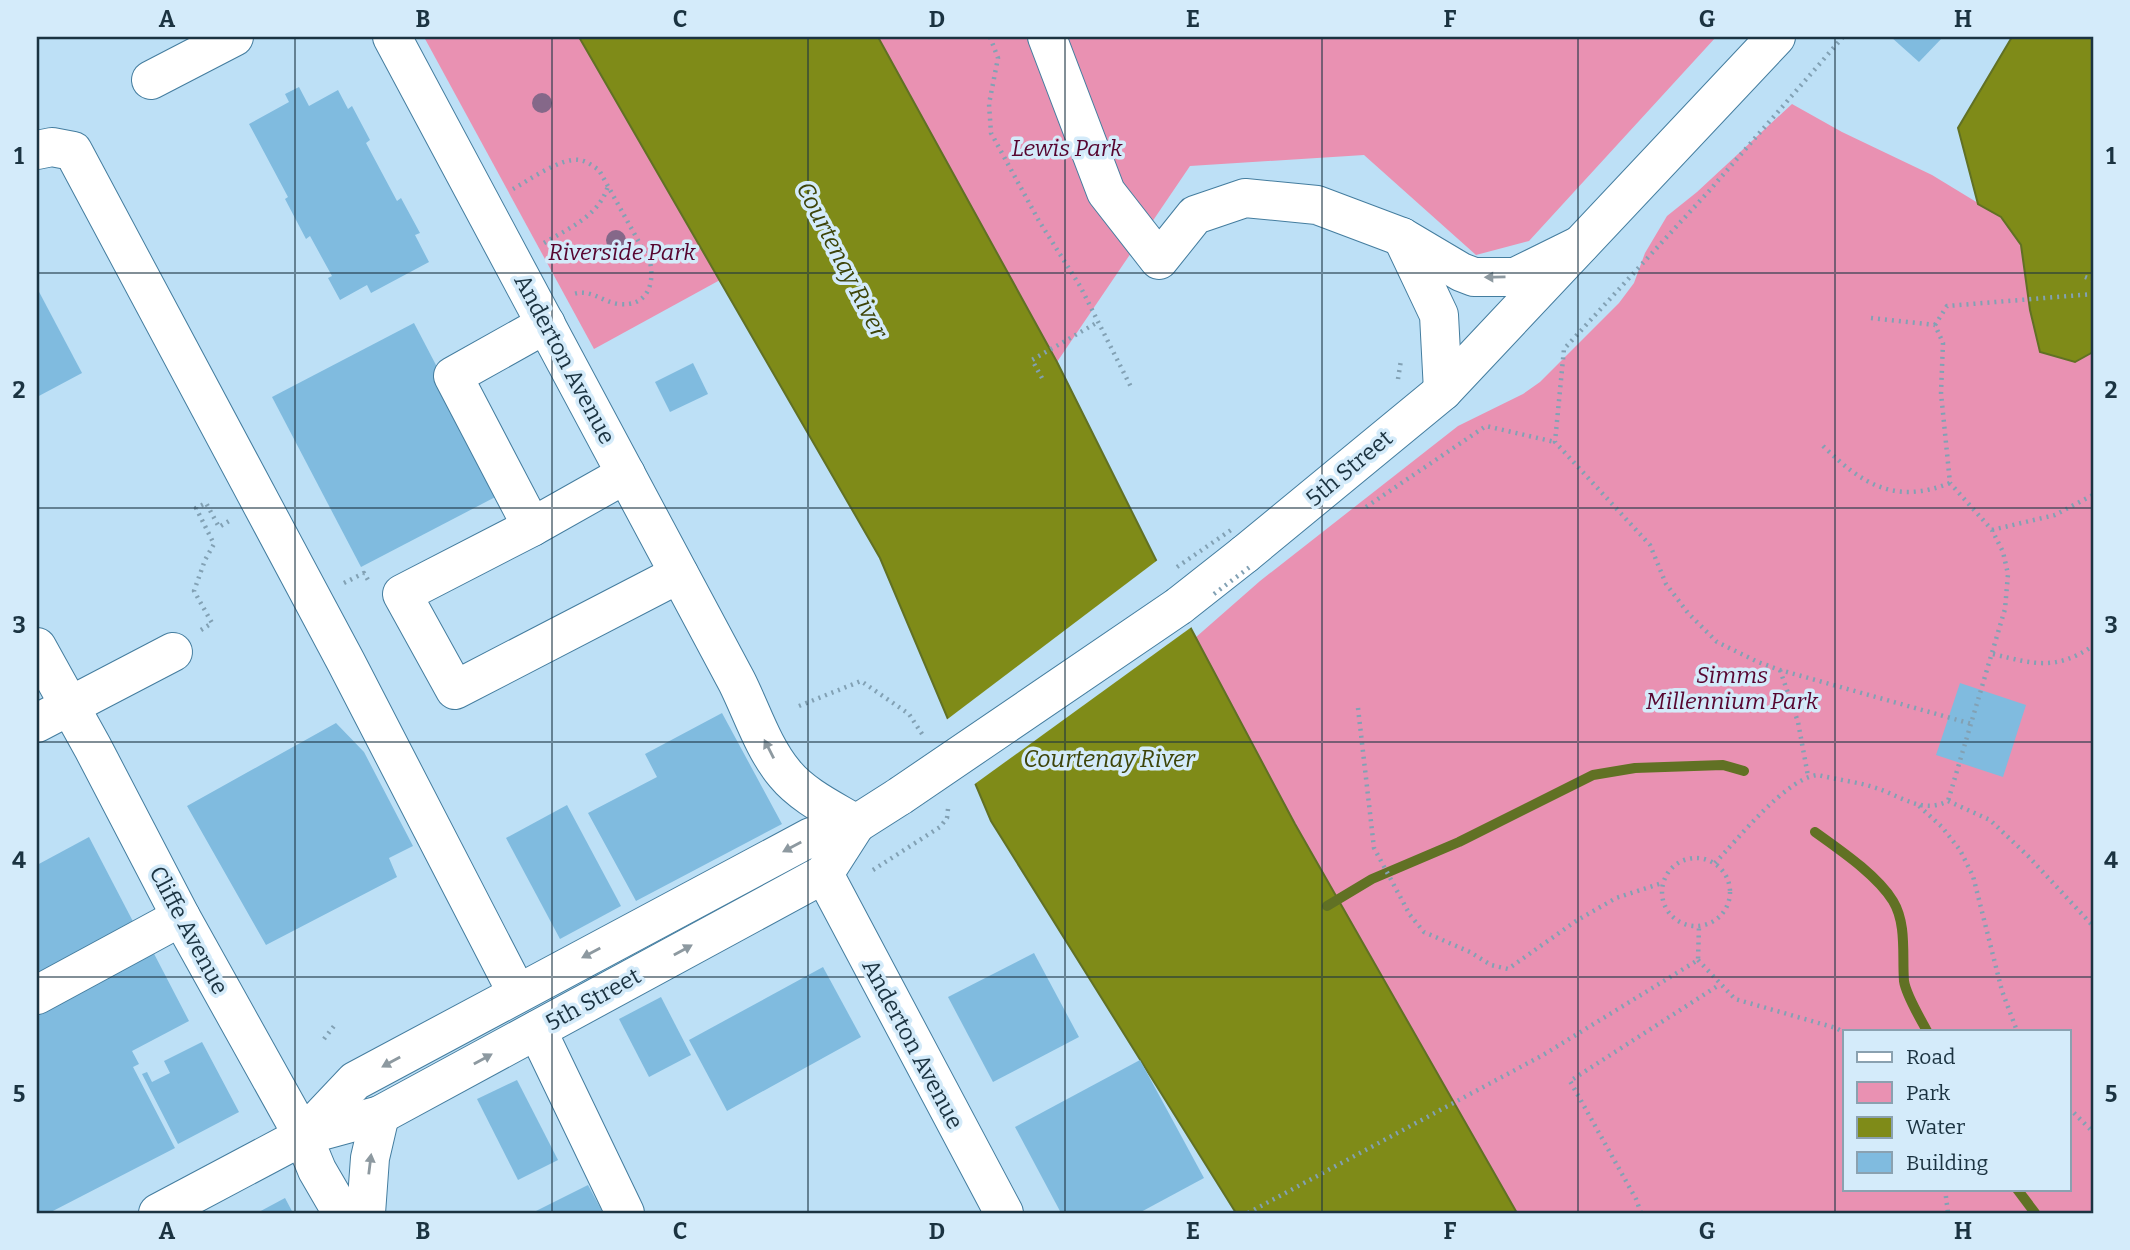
<svg xmlns="http://www.w3.org/2000/svg" width="2130" height="1250" font-family="Bitter,serif">
	<rect width="100%" height="100%" fill="#bde0f6"/>
	<g fill="#e991b2" fill-rule="evenodd">
		<path d="M424 37H579L720 280 594 349Z"/>
		<path d="M878 37H1716L1529 241 1476 255 1364 155 1190 166 1057 362Z"/>
		<path d="M1792 104 1842 132 1932 175 2001 217 2021 245 2030 310 2040 352 2075 362 2093 352V1213H1517L1295 824 1195 638 1260 581 1458 426 1523 394 1540 382 1619 303 1634 283 1645 253 1667 216 1697 192ZM1845 1031H2069V1189H1845Z"/>
	</g>
	<g fill="#7f8b18" stroke="#617124" stroke-width="2">
		<path d="M579 37H878L1057 362 1179 606 1295 824 1517 1213H1236L991 821 880 558Z"/>
		<path d="M2012 37H2093V352L2075 362 2040 352 2030 310 2021 245 2001 217 1978 204 1958 128Z"/>
	</g>
	<path fill="#bde0f6" d="M1159 559 1193 626 972 786 945 721Z"/>
	<g fill="none" stroke-linecap="round" stroke-linejoin="round">
		<g stroke="#617124" stroke-width="10">
			<path d="M1815 832C1840 850 1877 875 1893 901 1907 924 1902 956 1904 981 1906 995 1920 1018 1927 1031"/>
			<path d="M1327 906 1372 879 1459 842 1593 775 1635 768 1723 765 1744 771"/>
			<path d="M2017 1189 2035 1213"/>
		</g>
	</g>
	<g fill="#80bbdf">
		<path d="M1891 37H1943L1919 62Z"/>
		<path d="M299 87 309 106 338 90 348 109 352 106 370 140 366 143 397 201 401 198 420 233 415 235 429 262 371 293 367 285 340 300 328 278 332 276 310 236 306 239 285 199 288 197 249 124 289 102 285 94Z"/>
		<path d="M37 288 82 373 37 397Z"/>
		<path d="M414 323 503 493 361 567 272 397Z"/>
		<path d="M693 363 708 394 670 412 655 382Z"/>
		<path d="M1960 683 2026 705 2003 777 1936 755Z"/>
		<path d="M722 713 782 824 636 901 588 813 657 777 645 754Z"/>
		<path d="M336 723 364 752 413 846 389 858 397 877 266 945 187 806Z"/>
		<path d="M567 805 621 906 560 939 506 838Z"/>
		<path d="M89 837 139 933 37 989V865Z"/>
		<path d="M150 946 189 1021 132 1051 139 1064 133 1067 175 1148 49 1213H37V1006Z"/>
		<path d="M1034 953 1079 1037 993 1082 948 997Z"/>
		<path d="M823 967 861 1037 727 1111 689 1040Z"/>
		<path d="M661 997 691 1055 649 1077 619 1019Z"/>
		<path d="M202 1042 239 1112 178 1144 142 1074 147 1072 152 1082 170 1073 164 1061Z"/>
		<path d="M1140 1060 1204 1178 1139 1213H1061L1015 1127Z"/>
		<path d="M517 1080 558 1160 518 1180 477 1099Z"/>
		<path d="M588 1185 603 1213H532Z"/>
		<path d="M285 1198 293 1213H257Z"/>
	</g>
	<g fill="none" stroke-linecap="round" stroke-linejoin="round">
		<defs>
			<g id="minor">
				<path d="M392 37 737 682C752 712 763 748 785 774 803 796 833 810 856 824"/>
				<path d="M1047 37 1106 192 1159 260 1195 215 1245 198 1317 205 1402 237 1461 272 1474 277H1515L1580 245"/>
				<path d="M151 80 234 37"/>
				<path d="M37 150 52 147 73 151 346 662 517 993"/>
				<path d="M1402 237 1439 315 1443 391"/>
				<path d="M626 474 532 527 402 594 455 690 679 574"/>
				<path d="M532 527 453 376 546 324"/>
				<path d="M1179 606 1245 554"/>
				<path d="M37 647 93 748 181 917 303 1136 158 1213"/>
				<path d="M37 723 173 652"/>
				<path d="M824 874 1004 1213"/>
				<path d="M37 995 181 917"/>
				<path d="M537 1030 625 1213"/>
			</g>
			<g id="major">
				<path d="M1245 554 1443 391 1776 37"/>
				<path d="M303 1136 355 1081 811 837 856 824 900 796"/>
				<path d="M303 1136 380 1115 824 874 856 824"/>
				<path d="M303 1136 317 1170 342 1213"/>
				<path d="M366 1213 370 1158 380 1115"/>
			</g>
		</defs>
		<use href="#minor" stroke="#447d9f" stroke-width="40"/>
		<use href="#major" stroke="#447d9f" stroke-width="40"/>
		<g stroke="#82a1b4" stroke-width="4.5" stroke-dasharray="2 5" stroke-linecap="butt">
			<path d="M990 37 998 58 989 104 991 133 1039 221 1080 286 1132 389"/>
			<path d="M1843 37 1709 191 1564 349 1555 442 1650 545 1666 584 1688 613 1717 642 1758 662 1780 670 1972 724"/>
			<path d="M513 189C529 180 562 157 579 160 587 161 593 166 599 170L650 262C655 284 647 307 619 304 601 302 590 287 571 295"/>
			<path d="M544 243C569 228 599 216 608 186"/>
			<path d="M2085 277 2093 280"/>
			<path d="M1871 318 1935 325 1943 343 1941 393 1950 483 1992 530 2003 552 2008 574 2005 609 1948 801"/>
			<path d="M1935 325 1947 306 2093 294"/>
			<path d="M1042 378 1032 360 1098 322"/>
			<path d="M1398 379 1401 360"/>
			<path d="M1823 446C1862 484 1895 505 1950 483"/>
			<path d="M1366 507 1486 426 1555 442"/>
			<path d="M1992 530 2055 515 2093 495"/>
			<path d="M344 583 364 573 368 580"/>
			<path d="M201 630 212 623 194 591 205 560 214 544 196 508 206 503 219 527 229 521"/>
			<path d="M1993 654C2034 664 2055 671 2093 646"/>
			<path d="M1780 670 1798 722 1808 776"/>
			<path d="M799 706 861 681 909 714 924 737"/>
			<path d="M1358 708 1374 848 1410 915 1424 932 1470 952 1491 965 1508 969 1576 921 1616 898 1662 883"/>
			<path d="M1919 806 1942 827 1960 850 1973 876 2002 991 2017 1031"/>
			<circle cx="1696" cy="892" r="34"/>
			<path d="M1715 863C1737 840 1787 777 1818 775 1838 780 1860 782 1879 789 1902 797 1923 814 1948 801L1990 820 2028 856 2093 926"/>
			<path d="M873 870 940 827 947 818 948 809"/>
			<path d="M1698 960 1735 999 1836 1028 1845 1033"/>
			<path d="M324 1039 334 1026"/>
			<path d="M2069 1108 2093 1132"/>
			<path d="M1945 1189 1948 1213"/>
			<path d="M1248 1213 1543 1055 1698 960 1699 926"/>
			<path d="M1641 1213 1636 1199 1570 1081 1719 985"/>
		</g>
		<use href="#minor" stroke="#fff" stroke-width="38"/>
		<use href="#major" stroke="#fff" stroke-width="38"/>
		<defs>
			<path id="major-bridge" d="M900 796 1179 606"/>
		</defs>
		<use href="#major-bridge" stroke="#447d9f" stroke-width="40" stroke-linecap="butt"/>
		<g stroke="#82a1b4" stroke-width="4.5" stroke-dasharray="2 5" stroke-linecap="butt">
			<path d="M1177 567 1231 530"/>
			<path d="M1214 594 1251 566"/>
		</g>
		<use href="#major-bridge" stroke="#fff" stroke-width="38"/>
	</g>
	<g fill="#856889">
		<circle cx="542" cy="103" r="10"/>
		<circle cx="616" cy="240" r="10"/>
	</g>
	<defs><path id="oneway-solid" d="M-6-.8H1V-3.2L6.5 0L1 3.2V.8H-6Z" transform="scale(1.75)"/></defs>
	<g fill="#8d99a0">
		<use href="#oneway-solid" transform="translate(1495 277) rotate(179)"/>
		<use href="#oneway-solid" transform="translate(769 749) rotate(-117)"/>
		<use href="#oneway-solid" transform="translate(792 847) rotate(152)"/>
		<use href="#oneway-solid" transform="translate(683 950) rotate(-29)"/>
		<use href="#oneway-solid" transform="translate(591 953) rotate(152)"/>
		<use href="#oneway-solid" transform="translate(483 1059) rotate(-29)"/>
		<use href="#oneway-solid" transform="translate(391 1062) rotate(151)"/>
		<use href="#oneway-solid" transform="translate(370 1164) rotate(-83)"/>
	</g>
	<path fill="none" stroke="#1b3341" stroke-width="2" stroke-opacity="0.55" d="M295 37V1213M552 37V1213M808 37V1213M1065 37V1213M1322 37V1213M1578 37V1213M1835 37V1213M37 273H2093M37 508H2093M37 742H2093M37 977H2093"/>
	<g text-anchor="middle" dominant-baseline="central" stroke-width="7" stroke-linejoin="round" paint-order="stroke">
		<g font-size="23" font-style="italic" fill="#570630" stroke="#d4ebfa">
			<text x="1067" y="148">Lewis Park</text>
			<text x="622" y="252">Riverside Park</text>
			<text x="1732" y="675">Simms<tspan x="1732" dy="26">Millennium Park</tspan></text>
		</g>
		<g font-size="23" fill="#1b3341" stroke="#d4ebfa">
			<text transform="translate(565 359) rotate(62)">Anderton Avenue</text>
			<text transform="translate(1349 468) rotate(-40)">5th Street</text>
			<text transform="translate(189 930) rotate(62)">Cliffe Avenue</text>
			<text transform="translate(593 999) rotate(-29)">5th Street</text>
			<text transform="translate(913 1044) rotate(62)">Anderton Avenue</text>
		</g>
		<g font-size="24" font-style="italic" fill="#3d4409" stroke="#d4ebfa">
			<text transform="translate(842 260) rotate(63)">Courtenay River</text>
			<text x="1109" y="759">Courtenay River</text>
		</g>
	</g>
	<rect width="2130" height="1250" fill="none" stroke="#d4ebfa" stroke-width="77"/>
	<rect x="1843" y="1030" width="228" height="161" fill="#d4ebfa" stroke="#8aa1b0" stroke-width="2"/>
	<rect x="1857" y="1052" width="35" height="10" fill="#ffffff" stroke="#8aa1b0" stroke-width="2"/>
	<text x="1906" y="1064" font-size="21" fill="#1b3341">Road</text>
	<rect x="1857" y="1082" width="35" height="21" fill="#e991b2" stroke="#8aa1b0" stroke-width="2"/>
	<text x="1906" y="1100" font-size="21" fill="#1b3341">Park</text>
	<rect x="1857" y="1117" width="35" height="21" fill="#7f8b18" stroke="#8aa1b0" stroke-width="2"/>
	<text x="1906" y="1134" font-size="21" fill="#1b3341">Water</text>
	<rect x="1857" y="1152" width="35" height="21" fill="#80bbdf" stroke="#8aa1b0" stroke-width="2"/>
	<text x="1906" y="1170" font-size="21" fill="#1b3341">Building</text>
	<rect x="38" y="38" width="2054" height="1174" fill="none" stroke="#1b3341" stroke-width="2.5"/>
	<g font-size="23" text-anchor="middle" font-weight="bold" fill="#1b3341">
		<text x="167" y="27">A</text>
		<text x="423" y="27">B</text>
		<text x="680" y="27">C</text>
		<text x="937" y="27">D</text>
		<text x="1193" y="27">E</text>
		<text x="1450" y="27">F</text>
		<text x="1707" y="27">G</text>
		<text x="1963" y="27">H</text>
		<text x="19" y="164">1</text>
		<text x="2111" y="164">1</text>
		<text x="19" y="398">2</text>
		<text x="2111" y="398">2</text>
		<text x="19" y="633">3</text>
		<text x="2111" y="633">3</text>
		<text x="19" y="868">4</text>
		<text x="2111" y="868">4</text>
		<text x="19" y="1102">5</text>
		<text x="2111" y="1102">5</text>
		<text x="167" y="1239">A</text>
		<text x="423" y="1239">B</text>
		<text x="680" y="1239">C</text>
		<text x="937" y="1239">D</text>
		<text x="1193" y="1239">E</text>
		<text x="1450" y="1239">F</text>
		<text x="1707" y="1239">G</text>
		<text x="1963" y="1239">H</text>
	</g>
</svg>
